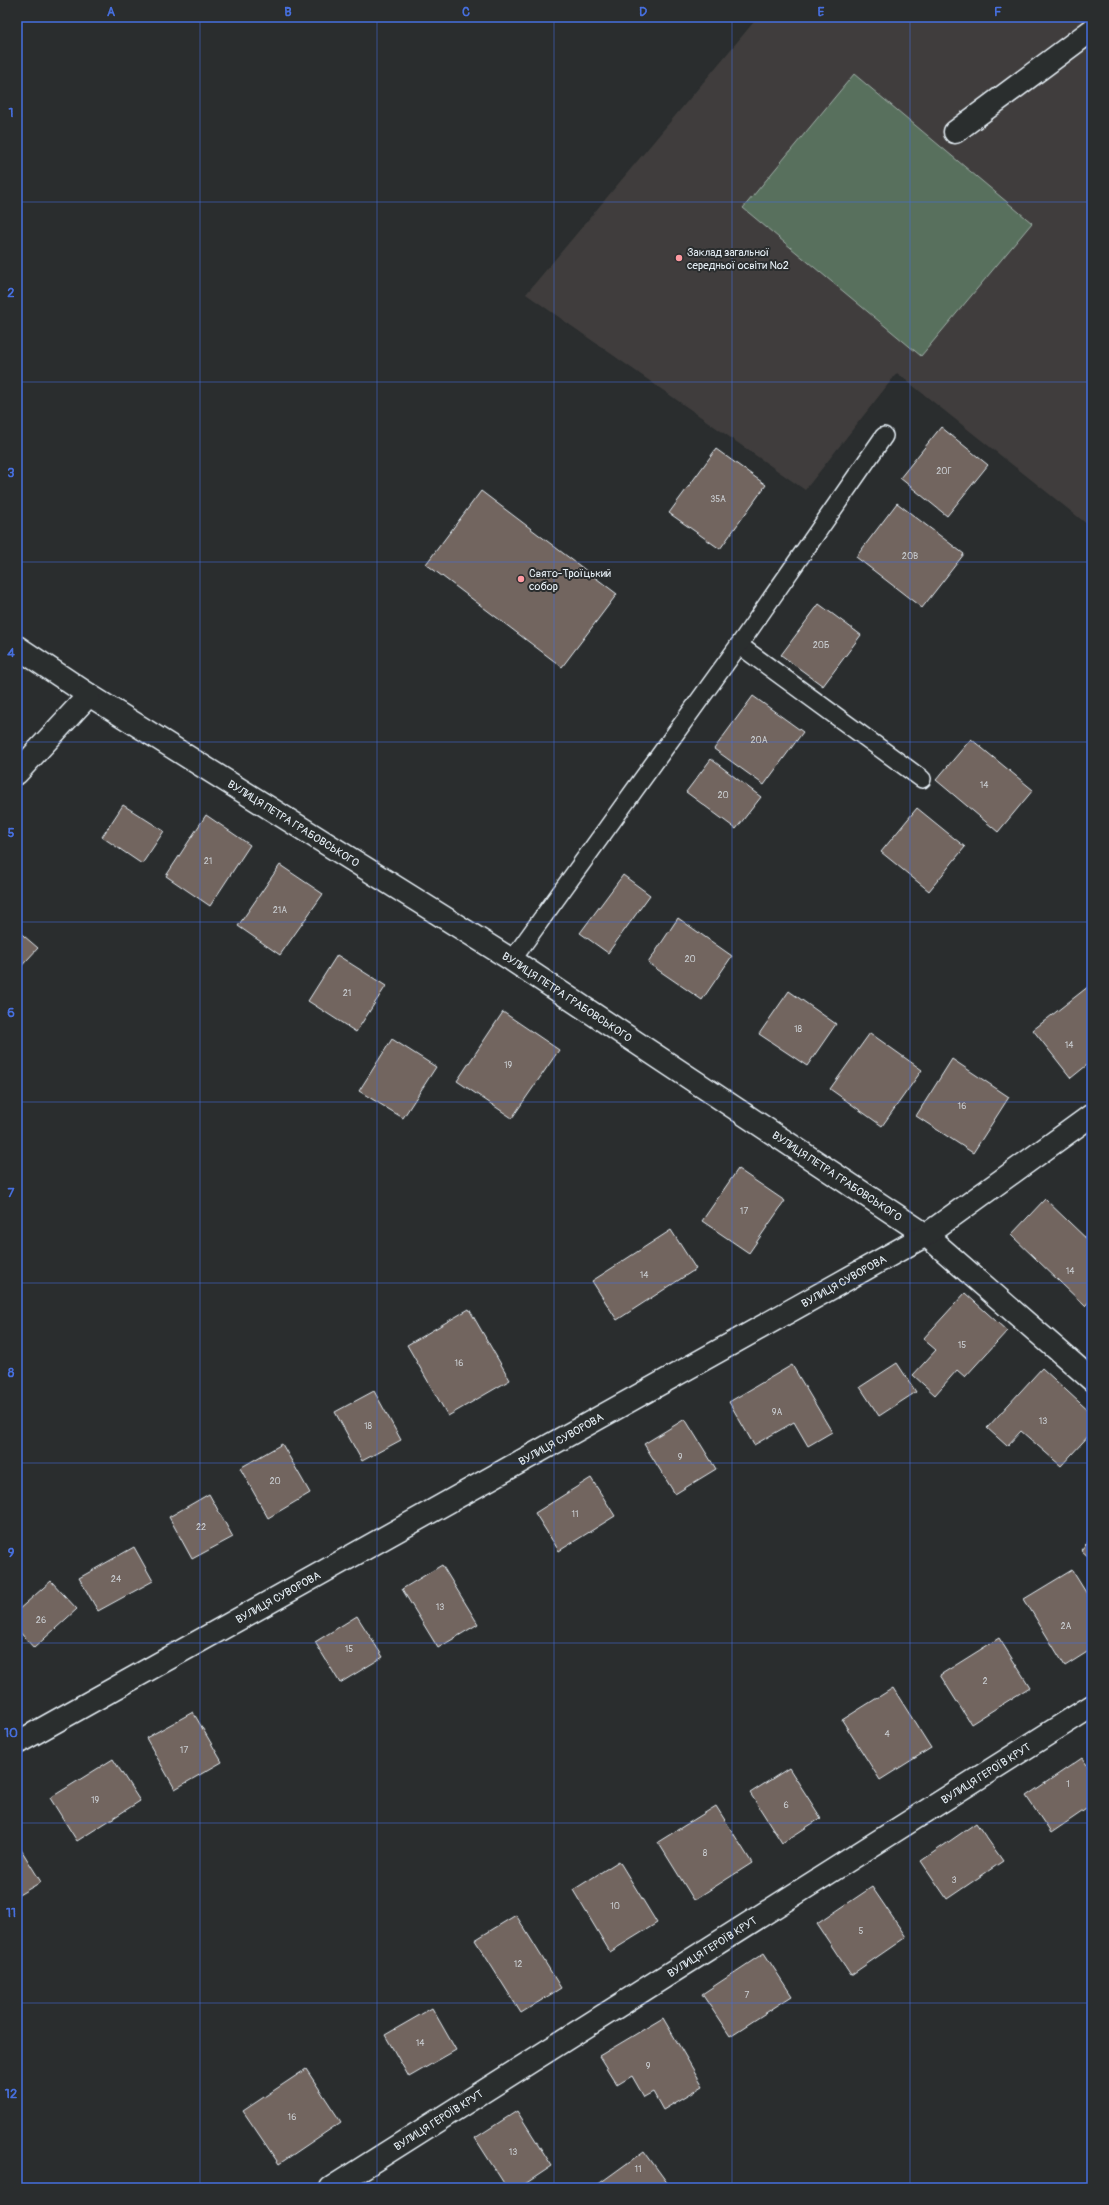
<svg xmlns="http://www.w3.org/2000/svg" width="1109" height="2205" font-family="Pangolin,sans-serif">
	<rect width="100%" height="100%" fill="#2a2d2e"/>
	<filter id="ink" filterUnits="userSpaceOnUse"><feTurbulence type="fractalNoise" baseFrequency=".025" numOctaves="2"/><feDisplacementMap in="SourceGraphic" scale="8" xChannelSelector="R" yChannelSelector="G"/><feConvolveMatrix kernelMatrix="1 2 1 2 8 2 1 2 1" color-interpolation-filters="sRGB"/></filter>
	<g filter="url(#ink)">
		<path fill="#403e3d" d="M758 17H1092V528L897 373 805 490 526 294Z"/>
		<path fill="#59705d" stroke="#a0b0aa" d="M854 74 1032 223 921 356 743 208Z"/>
		<g fill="#72655f" stroke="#e8f1f8">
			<path d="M941 427 988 465 947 516 900 478Z"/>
			<path d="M716 449 766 485 720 549 669 513Z"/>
			<path d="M481 491 617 594 562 667 426 564Z"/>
			<path d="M897 503 964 554 922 608 856 557Z"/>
			<path d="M819 604 861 635 823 686 781 655Z"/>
			<path d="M753 696 803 732 764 785 714 749Z"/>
			<path d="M971 739 1033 790 998 832 936 780Z"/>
			<path d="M711 759 761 797 736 829 686 792Z"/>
			<path d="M123 805 164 831 142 864 102 837Z"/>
			<path d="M917 808 965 847 929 891 881 852Z"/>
			<path d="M206 815 250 845 210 906 166 876Z"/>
			<path d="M280 865 323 894 280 955 238 926Z"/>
			<path d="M623 875 650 895 608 953 580 933Z"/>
			<path d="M678 918 732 956 702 1000 648 963Z"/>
			<path d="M17 930 38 948 17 971Z"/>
			<path d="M337 955 386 986 356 1032 308 1001Z"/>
			<path d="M1089 986 1092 989V1061L1071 1078 1033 1030Z"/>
			<path d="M789 991 836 1024 807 1066 759 1034Z"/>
			<path d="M503 1012 559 1050 512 1118 457 1081Z"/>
			<path d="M870 1033 922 1070 882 1126 830 1089Z"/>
			<path d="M392 1039 436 1067 403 1118 359 1091Z"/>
			<path d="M952 1059 1009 1097 973 1153 916 1116Z"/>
			<path d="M738 1169 785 1201 749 1253 702 1221Z"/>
			<path d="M1045 1199 1092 1244V1298L1085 1306 1011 1235Z"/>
			<path d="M671 1230 696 1269 617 1320 592 1281Z"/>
			<path d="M965 1293 1007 1331 965 1377 957 1370 935 1395 913 1375 936 1350 923 1339Z"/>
			<path d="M469 1309 510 1380 448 1416 407 1345Z"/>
			<path d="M897 1363 916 1392 879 1416 860 1387Z"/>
			<path d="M792 1365 832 1432 808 1446 794 1422 754 1445 729 1402Z"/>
			<path d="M1042 1368 1092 1414V1432L1061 1466 1021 1431 1007 1446 987 1428Z"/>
			<path d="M374 1391 401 1440 362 1461 335 1412Z"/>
			<path d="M685 1419 716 1469 675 1494 644 1444Z"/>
			<path d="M282 1444 310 1493 268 1518 240 1468Z"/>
			<path d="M591 1478 615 1516 559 1551 535 1513Z"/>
			<path d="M209 1494 233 1537 192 1559 169 1517Z"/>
			<path d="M1092 1537V1560L1081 1550Z"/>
			<path d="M134 1547 153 1581 98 1611 79 1578Z"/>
			<path d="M442 1565 478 1624 438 1648 402 1589Z"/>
			<path d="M1072 1570 1092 1602V1649L1065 1666 1024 1599Z"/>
			<path d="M51 1581 77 1609 34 1648 17 1629V1611Z"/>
			<path d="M357 1616 383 1657 340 1683 315 1642Z"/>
			<path d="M999 1638 1030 1687 971 1724 940 1675Z"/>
			<path d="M893 1688 931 1748 880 1780 842 1720Z"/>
			<path d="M193 1712 222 1762 175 1789 146 1738Z"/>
			<path d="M1082 1758 1092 1772V1805L1051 1833 1026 1796Z"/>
			<path d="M113 1759 140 1801 77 1841 50 1798Z"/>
			<path d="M789 1768 821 1818 782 1843 750 1793Z"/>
			<path d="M716 1806 752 1863 694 1900 658 1842Z"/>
			<path d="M976 1823 1003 1861 947 1899 921 1861Z"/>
			<path d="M17 1843 41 1882 17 1896Z"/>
			<path d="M619 1861 657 1923 610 1952 573 1890Z"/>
			<path d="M872 1887 906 1937 851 1975 817 1924Z"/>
			<path d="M516 1915 561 1988 521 2013 475 1940Z"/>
			<path d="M764 1953 792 1996 730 2036 702 1994Z"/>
			<path d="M432 2008 456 2050 409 2077 385 2035Z"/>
			<path d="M663 2018 703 2086 663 2110 653 2092 644 2097 632 2076 617 2085 599 2056Z"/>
			<path d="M306 2069 341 2122 279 2164 243 2111Z"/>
			<path d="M517 2111 552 2166 519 2188H507L475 2138Z"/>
			<path d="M644 2151 671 2188H593Z"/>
		</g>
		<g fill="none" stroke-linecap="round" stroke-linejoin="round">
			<defs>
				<g id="service">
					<path d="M739 645 922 779"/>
					<path d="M512 960 739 645 884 436"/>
				</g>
				<g id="minor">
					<path d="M955 132 1092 30"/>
					<path id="s1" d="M17 647 89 695 512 960 926 1235 1092 1380"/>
					<path d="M17 773 89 695"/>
					<path id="s2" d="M17 1743 926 1235 1092 1115"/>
					<path id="s3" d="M331 2188 1092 1706"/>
				</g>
			</defs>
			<use href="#service" stroke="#e8f1f8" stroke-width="20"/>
			<use href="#minor" stroke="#e8f1f8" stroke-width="25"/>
			<use href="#service" stroke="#2a2d2e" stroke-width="17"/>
			<use href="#minor" stroke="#2a2d2e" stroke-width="22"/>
		</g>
	</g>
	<path fill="none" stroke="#466fde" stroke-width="1" stroke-opacity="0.55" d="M200 17V2188M377 17V2188M554 17V2188M732 17V2188M910 17V2188M17 202H1092M17 382H1092M17 562H1092M17 742H1092M17 922H1092M17 1102H1092M17 1283H1092M17 1463H1092M17 1643H1092M17 1823H1092M17 2003H1092"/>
	<g fill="#ff9aa2" stroke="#2a2d2e" stroke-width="1.5">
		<circle cx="679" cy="258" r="4"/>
		<circle cx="521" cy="579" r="4"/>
	</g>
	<g text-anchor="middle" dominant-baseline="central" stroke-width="4" stroke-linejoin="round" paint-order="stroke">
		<g font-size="9" fill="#caced2">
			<text x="944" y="471">20Г</text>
			<text x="718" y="499">35А</text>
			<text x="910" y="556">20В</text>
			<text x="821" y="645">20Б</text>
			<text x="759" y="740">20А</text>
			<text x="984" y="785">14</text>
			<text x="723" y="795">20</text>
			<text x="208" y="861">21</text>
			<text x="280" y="910">21А</text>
			<text x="690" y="959">20</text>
			<text x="347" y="993">21</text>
			<text x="798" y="1029">18</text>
			<text x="1069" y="1045">14</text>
			<text x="508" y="1065">19</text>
			<text x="962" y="1106">16</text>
			<text x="744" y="1211">17</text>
			<text x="1070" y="1271">14</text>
			<text x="644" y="1275">14</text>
			<text x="962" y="1345">15</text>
			<text x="459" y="1363">16</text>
			<text x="777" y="1412">9А</text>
			<text x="1043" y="1421">13</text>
			<text x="368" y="1426">18</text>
			<text x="680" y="1457">9</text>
			<text x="275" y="1481">20</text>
			<text x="575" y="1514">11</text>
			<text x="201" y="1527">22</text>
			<text x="116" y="1579">24</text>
			<text x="440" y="1607">13</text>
			<text x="41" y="1620">26</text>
			<text x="1066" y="1626">2А</text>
			<text x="349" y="1649">15</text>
			<text x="985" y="1681">2</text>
			<text x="887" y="1734">4</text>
			<text x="184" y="1750">17</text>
			<text x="1068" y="1784">1</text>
			<text x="95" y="1800">19</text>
			<text x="786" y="1805">6</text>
			<text x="705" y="1853">8</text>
			<text x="954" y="1880">3</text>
			<text x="615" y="1906">10</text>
			<text x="861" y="1931">5</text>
			<text x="518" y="1964">12</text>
			<text x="747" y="1995">7</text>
			<text x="420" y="2043">14</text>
			<text x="648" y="2066">9</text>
			<text x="292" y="2117">16</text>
			<text x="513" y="2152">13</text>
			<text x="638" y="2169">11</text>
		</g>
		<g font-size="11" fill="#e8f1f8" stroke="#2a2d2e" text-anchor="start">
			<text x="687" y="252">Заклад загальної<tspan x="687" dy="13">середньої освіти №2</tspan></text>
			<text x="529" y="573">Свято-Троїцький<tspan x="529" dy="13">собор</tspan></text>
		</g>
		<g font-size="11" fill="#e8f1f8" stroke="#2a2d2e">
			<text stroke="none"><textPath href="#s1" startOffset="328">ВУЛИЦЯ ПЕТРА ГРАБОВСЬКОГО</textPath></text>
			<text stroke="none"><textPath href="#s1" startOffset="652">ВУЛИЦЯ ПЕТРА ГРАБОВСЬКОГО</textPath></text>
			<text stroke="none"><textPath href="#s1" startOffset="976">ВУЛИЦЯ ПЕТРА ГРАБОВСЬКОГО</textPath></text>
			<text stroke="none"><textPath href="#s2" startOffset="947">ВУЛИЦЯ СУВОРОВА</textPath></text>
			<text stroke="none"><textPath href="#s2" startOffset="623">ВУЛИЦЯ СУВОРОВА</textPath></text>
			<text stroke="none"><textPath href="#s2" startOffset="299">ВУЛИЦЯ СУВОРОВА</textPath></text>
			<text stroke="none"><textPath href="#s3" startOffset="775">ВУЛИЦЯ ГЕРОЇВ КРУТ</textPath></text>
			<text stroke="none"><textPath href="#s3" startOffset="451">ВУЛИЦЯ ГЕРОЇВ КРУТ</textPath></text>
			<text stroke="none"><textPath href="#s3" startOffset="127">ВУЛИЦЯ ГЕРОЇВ КРУТ</textPath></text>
		</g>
	</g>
	<rect width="1109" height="2205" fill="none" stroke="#2a2d2e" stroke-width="44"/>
	<rect x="22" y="22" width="1065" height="2161" fill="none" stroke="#466fde" stroke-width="1.5"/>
	<g font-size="13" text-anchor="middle" font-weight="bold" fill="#466fde">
		<text x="111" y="16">A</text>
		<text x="288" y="16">B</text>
		<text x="466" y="16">C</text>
		<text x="643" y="16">D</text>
		<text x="821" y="16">E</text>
		<text x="998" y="16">F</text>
		<text x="11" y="117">1</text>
		<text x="11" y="297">2</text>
		<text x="11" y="477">3</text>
		<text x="11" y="657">4</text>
		<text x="11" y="837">5</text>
		<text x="11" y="1017">6</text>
		<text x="11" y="1197">7</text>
		<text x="11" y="1377">8</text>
		<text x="11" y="1557">9</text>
		<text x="11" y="1737">10</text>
		<text x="11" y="1917">11</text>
		<text x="11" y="2098">12</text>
	</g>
</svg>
